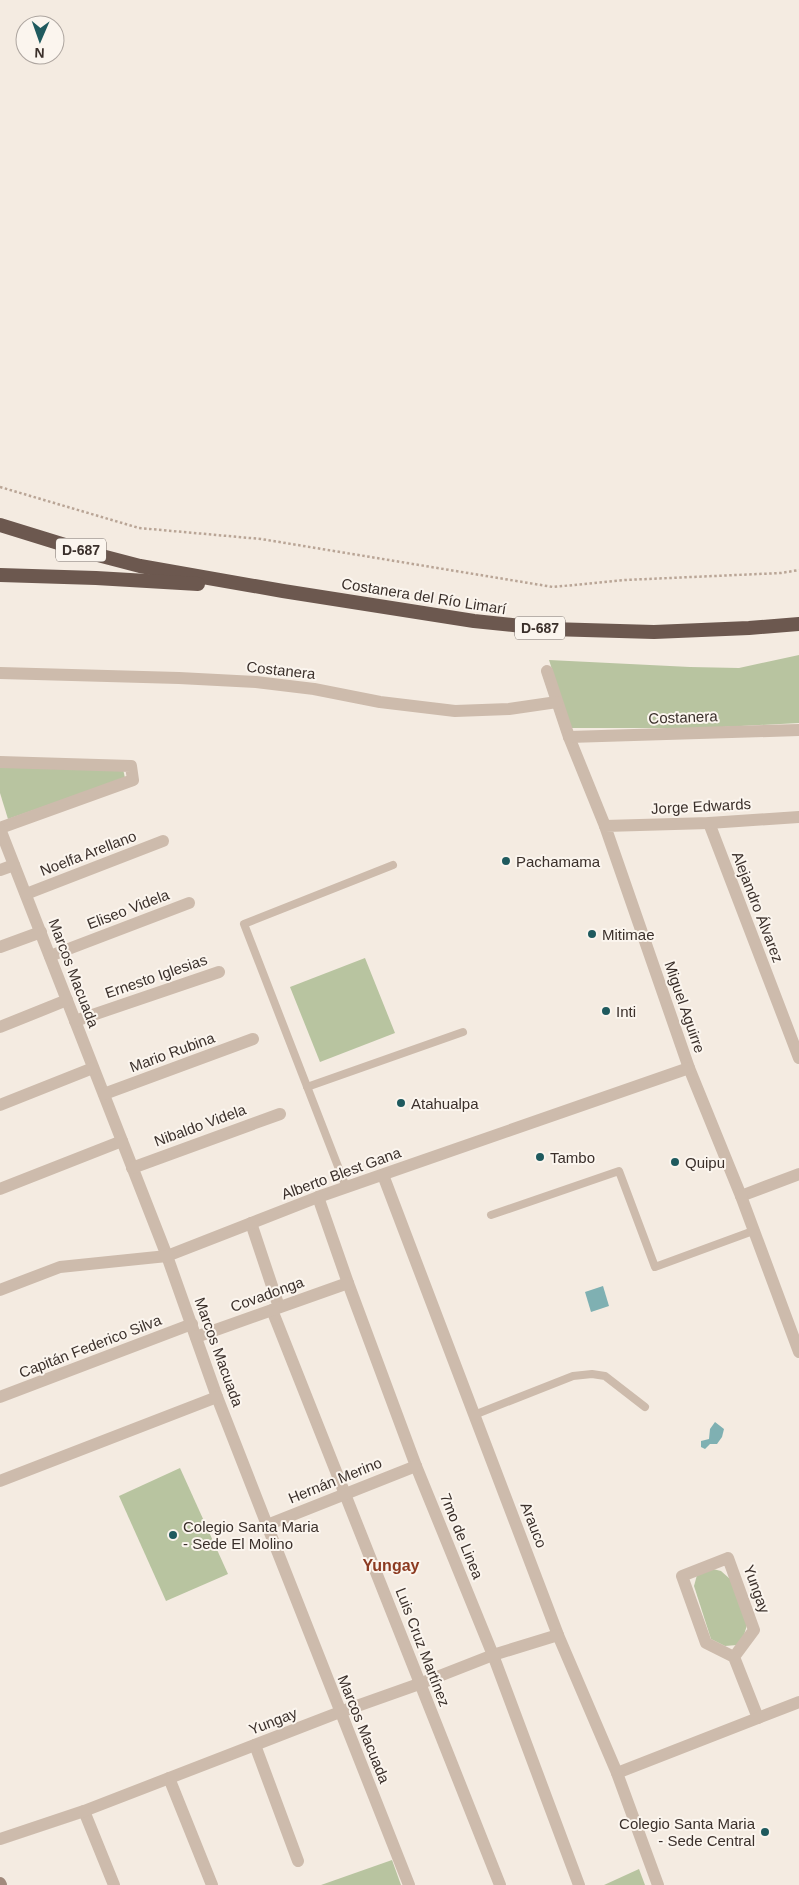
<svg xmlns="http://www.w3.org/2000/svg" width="799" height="1885" font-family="Arial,sans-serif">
	<rect width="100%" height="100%" fill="#f4ebe1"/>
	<g fill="#b8c4a0">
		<path d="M799 655V723L704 728H571L549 660 690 667 739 668Z"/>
		<path d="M0 767 123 769 125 778 8 819 0 793Z"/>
		<path d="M365 958 395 1033 320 1062 290 987Z"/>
		<path d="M180 1468 228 1574 166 1601 119 1496Z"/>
		<path d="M713 1569 721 1571 730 1579 747 1625 744 1635 737 1645 725 1646 711 1639 694 1586 697 1575Z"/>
		<path d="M392 1860 401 1885H321Z"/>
		<path d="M639 1869 645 1885H604Z"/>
	</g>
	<g fill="#7fb0b2">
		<path d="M603 1286 609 1306 591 1312 585 1292Z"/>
		<path d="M715 1422 724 1429 722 1437 717 1444H710L705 1449 701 1447V1441L709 1439 710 1429Z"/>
	</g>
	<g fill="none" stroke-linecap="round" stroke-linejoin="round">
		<path stroke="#b9a596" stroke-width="2.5" stroke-dasharray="2.5 2.5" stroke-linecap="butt" d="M0 487 139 528 261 539 553 587 625 580 781 573 799 570"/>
		<g stroke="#cdbbac" stroke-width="8">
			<path d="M307 1087 463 1032"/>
			<path d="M346 1187 244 924 393 865"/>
			<path d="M491 1215 619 1171 655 1267 753 1231"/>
			<path d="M474 1415 573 1376 592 1374 605 1376 645 1407"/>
		</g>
		<g stroke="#cdbbac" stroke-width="12">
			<path d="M547 671 569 737 605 826"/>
			<path d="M0 673 179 678 256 682 314 689 380 702 455 711 509 709 557 702"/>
			<path d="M569 737 799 730"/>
			<path d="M0 762 131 766 133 780 0 828"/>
			<path d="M709 823 799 1058"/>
			<path d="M0 829 167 1256 217 1397 267 1525 409 1885"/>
			<path d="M0 870 14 865"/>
			<path d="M26 894 163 841"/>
			<path d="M0 947 41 932"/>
			<path d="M50 956 189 903"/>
			<path d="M75 1021 219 972"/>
			<path d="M0 1027 67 1000"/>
			<path d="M104 1094 253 1039"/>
			<path d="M0 1105 93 1068"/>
			<path d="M132 1168 280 1114"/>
			<path d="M383 1175 558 1635"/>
			<path d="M0 1189 122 1141"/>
			<path d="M741 1196 799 1174"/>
			<path d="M318 1197 348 1283 416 1466 493 1655 579 1885"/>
			<path d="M251 1223 279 1307"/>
			<path d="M272 1310C349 1501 423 1694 500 1885"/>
			<path d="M196 1337 348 1283"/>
			<path d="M0 1397 192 1324"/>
			<path d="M0 1481 217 1397"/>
			<path d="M267 1525 416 1466"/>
			<path d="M734 1657 754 1630 728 1558 682 1576 706 1643 734 1657 758 1718"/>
			<path d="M255 1745 298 1861"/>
			<path d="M169 1778 212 1885"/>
			<path d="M84 1811 114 1885"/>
		</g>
		<g stroke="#cdbbac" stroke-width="12">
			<path d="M799 817 709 823 605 826 689 1068 741 1196 799 1352"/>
			<path d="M0 1290 60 1267 167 1256 318 1197 689 1068"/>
			<path d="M617 1773 799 1702"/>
			<path d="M0 1839 84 1811 340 1712 419 1684 493 1655 558 1635 617 1773 658 1885"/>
		</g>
		<path stroke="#a18a7d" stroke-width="12" d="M0 1883 1 1885"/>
		<g stroke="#6c584f" stroke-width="14">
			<path d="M0 525 94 554 140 566 283 591 474 621 550 629 654 632 749 628 799 624"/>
			<path d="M0 575 96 578 198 584"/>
		</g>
	</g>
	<g fill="#1f5a5e" stroke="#fbf5ee" stroke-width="2">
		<circle cx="506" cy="861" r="5"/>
		<circle cx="592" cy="934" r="5"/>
		<circle cx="606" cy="1011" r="5"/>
		<circle cx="401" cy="1103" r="5"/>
		<circle cx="540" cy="1157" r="5"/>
		<circle cx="675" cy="1162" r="5"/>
		<circle cx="173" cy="1535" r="5"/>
		<circle cx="765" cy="1832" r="5"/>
	</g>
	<g text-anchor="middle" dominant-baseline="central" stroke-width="4" stroke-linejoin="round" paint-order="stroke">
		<g fill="#fbf5ee" stroke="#756b66" stroke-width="1">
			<rect x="56" y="538.5" width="50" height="23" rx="4"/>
			<rect x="515" y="616.5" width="50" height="23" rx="4"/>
		</g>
		<g font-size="14" font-weight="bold" fill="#3b302b">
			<text x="81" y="550">D-687</text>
			<text x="540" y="628">D-687</text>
		</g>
		<g font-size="15" fill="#3b302b" stroke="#fbf5ee">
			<text transform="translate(424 596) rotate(9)">Costanera del Río Limarí</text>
			<text transform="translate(281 670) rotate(6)">Costanera</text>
			<text transform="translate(683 717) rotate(-2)">Costanera</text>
			<text transform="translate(701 806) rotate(-3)">Jorge Edwards</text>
			<text transform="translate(88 853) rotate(-21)">Noelfa Arellano</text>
			<text transform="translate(758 907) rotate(69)">Alejandro Álvarez</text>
			<text transform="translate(128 909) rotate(-21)">Eliseo Videla</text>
			<text transform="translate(74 973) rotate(69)">Marcos Macuada</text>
			<text transform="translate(156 976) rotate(-19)">Ernesto Iglesias</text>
			<text transform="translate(685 1007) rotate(71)">Miguel Aguirre</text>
			<text transform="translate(172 1052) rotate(-20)">Mario Rubina</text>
			<text transform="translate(200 1125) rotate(-20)">Nibaldo Videla</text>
			<text transform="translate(341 1173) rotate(-20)">Alberto Blest Gana</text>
			<text transform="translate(267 1294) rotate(-20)">Covadonga</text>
			<text transform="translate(90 1346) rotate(-21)">Capitán Federico Silva</text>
			<text transform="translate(219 1352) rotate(70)">Marcos Macuada</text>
			<text transform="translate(335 1480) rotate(-22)">Hernán Merino</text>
			<text transform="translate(534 1525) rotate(69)">Arauco</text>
			<text transform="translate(462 1536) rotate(68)">7mo de Linea</text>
			<text transform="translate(757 1589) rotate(70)">Yungay</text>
			<text transform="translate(423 1647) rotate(69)">Luis Cruz Martínez</text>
			<text transform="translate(273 1721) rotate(-21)">Yungay</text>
			<text transform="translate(364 1729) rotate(68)">Marcos Macuada</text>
		</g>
		<g font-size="15" fill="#3b302b" stroke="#fbf5ee" text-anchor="start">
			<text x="516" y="861">Pachamama</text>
			<text x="602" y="934">Mitimae</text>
			<text x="616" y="1011">Inti</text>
			<text x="411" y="1103">Atahualpa</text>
			<text x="550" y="1157">Tambo</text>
			<text x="685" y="1162">Quipu</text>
			<text x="183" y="1526">Colegio Santa Maria<tspan x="183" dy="17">- Sede El Molino</tspan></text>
			<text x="755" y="1823" text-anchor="end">Colegio Santa Maria<tspan x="755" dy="17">- Sede Central</tspan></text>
		</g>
		<g font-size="16" font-weight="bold" fill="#8c3b22" stroke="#fbf5ee">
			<text x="391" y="1565">Yungay</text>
		</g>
	</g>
	<g transform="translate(40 40) rotate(182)"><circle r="24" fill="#fbf5ee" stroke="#aea6a0"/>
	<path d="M0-4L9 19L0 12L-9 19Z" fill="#1f5a5e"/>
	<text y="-8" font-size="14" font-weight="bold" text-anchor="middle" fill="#3b302b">N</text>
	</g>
</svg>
